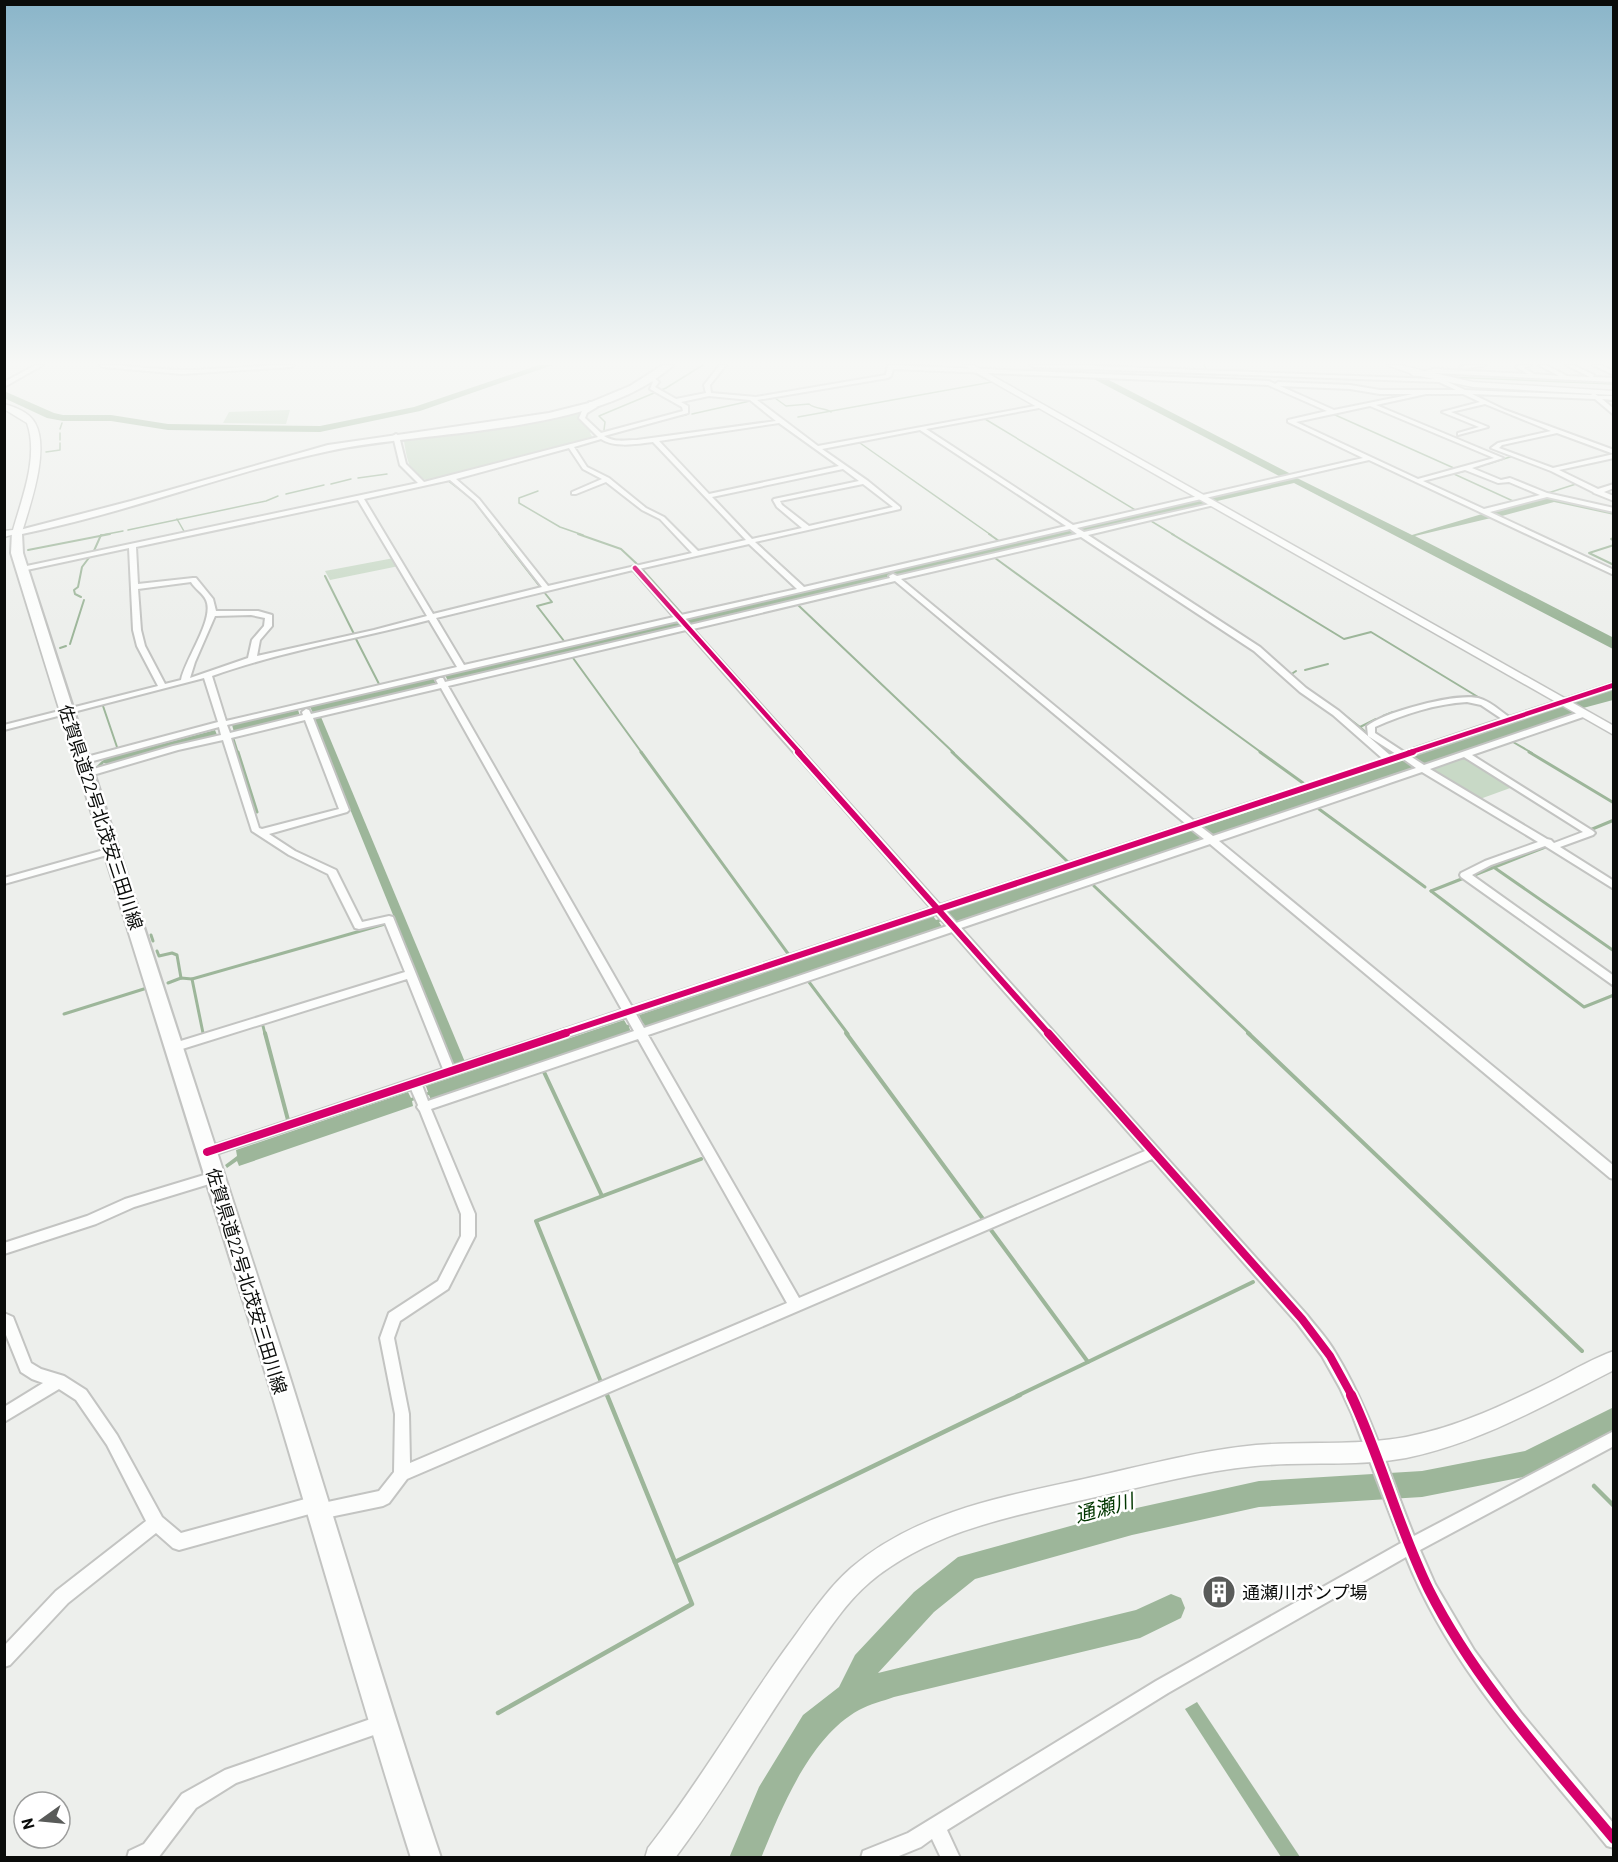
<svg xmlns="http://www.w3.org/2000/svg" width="1618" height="1862" font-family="Barlow,'Noto Sans JP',sans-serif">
	<rect width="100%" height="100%" fill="#edefec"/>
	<g fill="#c8d9c6">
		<path d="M590 407 578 416 592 431 590 433 593 438 588 440 431 481C409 478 407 459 404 441L412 437Z"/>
		<path d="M290 410 286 424 223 423 229 412Z"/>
		<path d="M394 558 399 566 330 580 325 571Z"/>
		<path d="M1465 756 1513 787 1480 799 1430 768Z"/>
	</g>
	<g fill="#9db69a">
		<path d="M1090 377H1103L1291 474 1281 477Z"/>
		<path d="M1297 478 1412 535 1482 514 1491 518 1415 536 1614 638 1613 649 1294 483 448 681 445 675Z"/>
		<path d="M1549 497 1613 512 1614 515 1554 502 1498 517 1489 512Z"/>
		<path d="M433 678 436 684 313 713 310 707Z"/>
		<path d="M1613 689V700L1572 711 1574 713 1423 765H1412L1415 767 1213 835 1209 833 1200 836 1202 839 956 922 952 918 939 922 942 927 646 1027 643 1023 629 1027 631 1032 431 1100 429 1095 412 1101 413 1106 239 1166 237 1161 227 1168 225 1165 237 1156 236 1150 408 1092 411 1098 428 1092 426 1086 624 1020 627 1025 641 1020 639 1015 933 916 936 920 949 916 946 912 1192 830 1196 833 1205 830 1202 827 1403 760 1407 762 1413 760 1410 757 1562 706 1575 704 1574 702Z"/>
		<path d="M298 710 300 716 234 732 232 725Z"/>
		<path d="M321 717 465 1062 454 1065 313 718Z"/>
		<path d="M215 730 217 735 107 764 101 762 105 759Z"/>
		<path d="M1197 1702 1300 1857H1281L1185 1709Z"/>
	</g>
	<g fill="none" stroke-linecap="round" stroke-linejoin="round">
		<g stroke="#9db69a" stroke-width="1.5">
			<path d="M888 365 907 366"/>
			<path d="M1204 365 1208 372"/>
			<path d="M1447 377 1614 384"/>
			<path d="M758 400 775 398 786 406 809 404C816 410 824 407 831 412"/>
			<path d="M692 414 750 401"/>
			<path d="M1333 414 1456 469"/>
			<path d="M680 416 686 415"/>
			<path d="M798 417 992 382 972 372"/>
			<path d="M985 419 1137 511"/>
			<path d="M60 429 62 423"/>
			<path d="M607 432 604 430 605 422 599 416 666 388 703 365"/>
			<path d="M60 433V440"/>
			<path d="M860 443 991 535"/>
			<path d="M46 452 60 450V443"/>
			<path d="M539 456 569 449"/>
			<path d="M1488 464 1513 456"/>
			<path d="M1472 469 1484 465"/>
			<path d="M487 470 518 463"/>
			<path d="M1468 470 1454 474 1513 501"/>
			<path d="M358 478 387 474"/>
			<path d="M447 480 473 500 500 535"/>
			<path d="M331 484 351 479"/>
			<path d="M538 491 519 498V503L560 527 583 535"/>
			<path d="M1548 493 1576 484"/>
			<path d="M286 494 324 485"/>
			<path d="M177 519 185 533"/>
			<path d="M1151 521 1174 535"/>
			<path d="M128 530 266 501 278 496"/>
			<path d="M102 535 123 531"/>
		</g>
		<g stroke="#9db69a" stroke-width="2">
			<path d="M499 534 541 588"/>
			<path d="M578 534 621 549 637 564"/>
			<path d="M989 534 999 541"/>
			<path d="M1172 534 1344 639 1371 632 1483 700"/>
			<path d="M1614 538 1611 539 1614 541"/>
			<path d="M757 543 809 591"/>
			<path d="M1614 545 1589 553 1614 565"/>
			<path d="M28 550 110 534"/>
			<path d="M93 553 101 535"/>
			<path d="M995 558 1262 753"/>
			<path d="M642 569 682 614"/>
			<path d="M325 576 354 634"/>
			<path d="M544 592 552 602 537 606 564 641"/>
			<path d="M81 597 75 594 74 590 78 587 82 567 91 555"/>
			<path d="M798 605 954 753"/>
			<path d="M356 639 379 684"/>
			<path d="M70 644 84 600"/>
			<path d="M60 648 66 646"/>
			<path d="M573 658 642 753"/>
			<path d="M1305 670 1328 664"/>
			<path d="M1293 673 1296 671"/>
			<path d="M1449 699 1475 696"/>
			<path d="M103 706 117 747"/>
			<path d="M1401 710 1410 708"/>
			<path d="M1499 710 1509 716"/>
			<path d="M1342 713 1360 727"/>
			<path d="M1383 716 1393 712"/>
			<path d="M1376 719 1360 727 1389 753"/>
			<path d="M233 737 238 753"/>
			<path d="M1513 742 1532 753"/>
		</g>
		<g stroke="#9db69a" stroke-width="3">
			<path d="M238 752 257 812"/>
			<path d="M641 752 789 955"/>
			<path d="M952 752 1068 862"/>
			<path d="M1260 752 1303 783"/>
			<path d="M1388 752 1391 755"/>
			<path d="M1529 752 1614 803"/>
			<path d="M97 768 102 763"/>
			<path d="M1319 809 1425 887"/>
			<path d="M1590 830 1614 820"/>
			<path d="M1492 866 1614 951"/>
			<path d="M1472 876 1548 846"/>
			<path d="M1094 886 1250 1034"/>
			<path d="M1431 891 1584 1007 1614 995"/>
			<path d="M1431 891 1464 878"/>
			<path d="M151 935 153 941"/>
			<path d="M157 951 159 956 172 953 177 955 181 978"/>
			<path d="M192 979 203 1033"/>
			<path d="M809 982 848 1034"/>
			<path d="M168 983 181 978 192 979 385 924"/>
			<path d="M64 1014 147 988"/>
			<path d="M263 1026 265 1034"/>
		</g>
		<g stroke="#9db69a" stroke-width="4">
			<path d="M265 1033 288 1120"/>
			<path d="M846 1033 983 1219"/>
			<path d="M1248 1033 1582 1351"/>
			<path d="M544 1072 602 1196"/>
			<path d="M991 1230 1088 1362 1017 1396"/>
			<path d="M1088 1362 1253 1282"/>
			<path d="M601 1382 536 1221 701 1159"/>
		</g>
		<g stroke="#9db69a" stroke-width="4.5">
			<path d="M1594 1486 1614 1506"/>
			<path d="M675 1562 1020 1395"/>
			<path d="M498 1713 692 1604 607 1395"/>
		</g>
		<g fill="#9db69a" fill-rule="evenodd">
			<path d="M539 365H553L420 411 320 432 168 430 111 421H63L47 418 4 398V391L54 413 63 415H111L168 424 320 426 414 407Z"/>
			<path d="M1574 392 1614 393V399L1571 397 1569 395Z"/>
			<path d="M1614 1407V1432L1528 1476 1422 1497 1259 1507 1132 1535 975 1579 934 1612 878 1673 1136 1610 1171 1594 1181 1598 1185 1608 1181 1618 1140 1638 894 1697C883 1701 870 1704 859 1710 810 1737 782 1807 761 1858H729L759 1787 803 1715 839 1687 855 1655 914 1592 958 1557 1132 1509 1259 1481 1422 1471 1525 1451Z"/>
		</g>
		<defs>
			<g id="street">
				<path d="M36 365H43L4 387V382Z"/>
				<path d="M100 365C128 365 156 370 183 370 220 370 257 365 294 365L291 367 182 374 103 367Z"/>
				<path d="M720 365H726L710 385 711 393 756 397 886 375 888 365 1269 381 1275 384 1278 382 1350 385 1380 390H1456L1439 382 1033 367 1030 365H1072L1434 379 1437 377 1465 390 1591 395 1594 393 1598 396H1614V400L1602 399 1614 409V415L1595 399 1472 394 1505 410 1614 450V454L1557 433 1502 445 1499 448 1553 468 1614 454V458L1559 470 1598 489 1614 484V488L1604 492 1614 496V501L1594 493 1593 492 1551 471 1491 448 1498 443 1551 431 1485 404 1451 412 1488 427 1458 435V433L1479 427 1442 412 1480 402 1463 394H1426L1376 405 1503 458 1472 468 1501 480 1510 478 1547 493 1614 508V512L1547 497 1490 512 1614 570V575L1369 460 1077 528 1084 532 1214 503V505L1088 535 1260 647 1306 688 1339 711 1391 756 1396 754 1368 736 1367 726C1384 712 1455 693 1478 698 1490 701 1499 710 1509 717L1614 683V688L1410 756 1424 765 1580 712H1586V716L1472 755 1593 831 1595 833 1593 835 1560 847 1614 881V889L1545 846 1491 865 1472 875 1614 976V986L1461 877 1460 875 1461 873 1485 861 1538 842 1422 772 1219 841 1614 1166V1179L1610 1178 1210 844 961 928 1307 1315C1316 1327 1327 1338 1335 1352 1370 1409 1389 1474 1414 1536L1614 1431V1446L1420 1550 1435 1584 1474 1650 1521 1713 1614 1824V1848L1607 1846C1533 1755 1450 1668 1406 1557L1168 1693 947 1830 960 1858H941L932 1839 921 1847 894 1858H861L863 1851 908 1833 1156 1681 1401 1543 1352 1414 1340 1388 1322 1356 1297 1323 1152 1159 407 1479 389 1503 383 1506 320 1519 314 1516 313 1513 179 1550 173 1548 156 1533 68 1603 10 1665 4 1667V1646L56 1591 146 1521 107 1445 76 1400 59 1389 4 1422V1407L43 1383 32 1379 21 1372 4 1330V1313L13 1317 31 1363 41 1369 64 1376 86 1390 117 1435 162 1517 181 1533 316 1496 322 1499 323 1503 379 1491 394 1472 395 1414 380 1338 389 1313 438 1281 461 1236V1214L420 1111 417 1107 418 1105 411 1089 207 1157 203 1155 201 1152 203 1149 443 1069 407 979 179 1050H171L169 1047 171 1044 405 972 385 923 359 929 355 928 328 874 289 855 252 831 223 740 178 750 86 777 81 774 83 772 173 746 221 735 219 727 82 764 78 761 79 759 218 722 204 678 4 730V725L158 686 137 646 133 630 129 548 22 571 18 569 22 567 418 483 400 465 393 436 396 434 399 436 406 464 424 482 598 437 579 418 582 411 591 406 589 402H593L597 407 587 413 585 418 601 433 683 411 682 407 650 389 653 382 649 379V377H653L659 382 655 387 676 399 706 393 704 385ZM893 369 1268 385 1327 411 1288 420V422L1363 458 1073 525 926 429 1039 408 1042 406 1041 405 818 446 757 400 888 378 891 376ZM1280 386 1350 389 1380 394H1413L1334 410ZM709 396 750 400 776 421 637 440C626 440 614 443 604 436L688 413V406L681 402ZM1370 406 1494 458 1418 479 1296 422ZM779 423 839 466 709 494 659 441ZM920 430 1066 526 804 587 755 542 900 509V507L868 481 822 449ZM601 439C615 448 637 444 653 442L746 540 698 551 664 517 646 508 609 478 587 467 574 447ZM569 448 583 469 602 479 572 492V494H576L606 482 642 510 660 519 692 553 548 586 479 499 456 479ZM843 469 859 481 774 499 773 500 777 507 802 528 752 539 712 497ZM1465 470 1498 483 1509 482 1540 495 1484 509 1423 481ZM450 480 475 501 542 587 433 614 364 499ZM863 484 893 507 809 526 782 505 780 501ZM358 500 427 616 374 630 257 656 260 640 272 626V615L258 611H216L213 599 196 578H193L138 584 136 547ZM1070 529 1077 534 897 576 893 574 889 576 890 578 690 625 685 619ZM1081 537 1254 651 1300 692 1333 715 1383 759 1194 821 901 579ZM749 544 797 589 681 615 639 569ZM633 570 674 617 464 665 436 618ZM895 581 1186 824 940 905 693 629ZM191 582C195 589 203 593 206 600 215 619 185 659 181 680L165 684 145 646 141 630 138 589ZM251 615 265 618 264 626 252 640 248 658 190 678 195 662 215 616ZM429 620 457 667 226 721 212 676C282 651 357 639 429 620ZM678 621 683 626 445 682 443 678H440L436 680 438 684 311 714 309 710 306 709 302 712 303 715 230 733 227 725ZM686 630 931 908 632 1007 448 686ZM441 688 622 1010 453 1066 393 917 389 916 362 922 336 870 295 851 269 834 347 812 349 810 313 718ZM1467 702 1481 705 1502 719 1404 752 1375 733V727C1404 714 1435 704 1467 702ZM305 720 339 809 262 829 259 828 231 738ZM1464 757 1583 832 1554 843 1551 840 1547 839 1430 769ZM1402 758 1416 768 1213 836 1200 826ZM1191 829 1204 839 956 923 945 911ZM936 914 947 926 644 1028 636 1014ZM952 932 1145 1151 799 1298 648 1035ZM626 1017 634 1031 428 1101 422 1085ZM638 1039 787 1303 410 1463 409 1414 394 1338 400 1321 448 1289 475 1236V1214L431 1109Z"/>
				<path d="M1467 365H1486L1463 369 1460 367Z"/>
				<path d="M1521 365H1531L1524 368 1534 374 1559 376 1539 365H1546L1567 376 1590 377 1566 365H1573L1594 375 1593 377 1614 378V382L1434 373 1414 376 1411 374 1434 369 1528 374 1516 367Z"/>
				<path d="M1593 365H1600L1614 371V375Z"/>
				<path d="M111 848 116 851 114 853 4 884V878Z"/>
				<path d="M214 1172 219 1173 220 1177 219 1181 134 1207 96 1224 4 1254V1243L87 1216 125 1199Z"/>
				<path d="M382 1715 388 1718 391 1724 388 1730 236 1783 196 1808 158 1858H127L129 1851 144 1844 182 1794 225 1770Z"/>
			</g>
			<g id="secondary">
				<path d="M963 365H973L1614 726V735Z"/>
				<path d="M1387 365H1399L1473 382 1614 391V395L1473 387 1415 375Z"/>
				<path d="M4 404C15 407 29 412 35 423 50 450 30 505 22 532L4 537V531L13 530C22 498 39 456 27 423L4 409Z"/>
				<path d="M1614 1351V1370C1547 1404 1480 1443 1406 1458 1357 1467 1305 1461 1255 1466 1202 1471 1151 1485 1100 1496 1020 1515 935 1528 870 1582 846 1602 828 1631 810 1656 763 1722 724 1793 675 1858H645L648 1848C699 1783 740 1711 789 1644 808 1618 827 1589 851 1568 919 1509 1013 1495 1097 1476 1150 1464 1203 1450 1256 1445 1306 1441 1357 1446 1406 1437 1459 1427 1508 1403 1556 1379 1575 1369 1594 1358 1614 1351Z"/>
			</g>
			<path id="primary" d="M663 365H673C599 435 426 430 329 451 226 473 127 513 22 534L23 553C109 824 199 1094 286 1365 338 1529 386 1694 441 1858H411C359 1694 313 1529 263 1365 180 1094 94 824 11 553L12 532 131 501 328 445 549 413 589 403 630 386Z"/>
		</defs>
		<use href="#street" stroke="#c3c4c2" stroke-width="4"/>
		<use href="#secondary" stroke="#c3c4c2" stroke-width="3"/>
		<use href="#primary" stroke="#c3c4c2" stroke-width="4"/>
		<use href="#street" fill="#fcfdfc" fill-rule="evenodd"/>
		<use href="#secondary" fill="#fcfdfc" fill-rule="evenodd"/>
		<use href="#primary" fill="#fcfdfc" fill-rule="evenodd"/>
		<defs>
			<g id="cycleway-far3">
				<path d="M635 568 800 753"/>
				<path d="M1408 753 1614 685"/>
			</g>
			<g id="cycleway-far2">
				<path d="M798 752 1049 1034"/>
				<path d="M561 1034 1413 752"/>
			</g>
			<g id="cycleway-far1">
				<path d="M1048 1033 1302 1319 1330 1356 1352 1396"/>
				<path d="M207 1152 566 1033"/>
			</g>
			<path id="cycleway" d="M1351 1395C1381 1458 1398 1527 1429 1590 1476 1683 1548 1760 1614 1839"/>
		</defs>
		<use href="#cycleway-far3" stroke="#fff" stroke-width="8"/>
		<use href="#cycleway-far2" stroke="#fff" stroke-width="10"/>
		<use href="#cycleway-far1" stroke="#fff" stroke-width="11"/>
		<use href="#cycleway" stroke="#fff" stroke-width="14"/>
		<use href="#cycleway-far3" stroke="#d6006c" stroke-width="4.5"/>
		<use href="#cycleway-far2" stroke="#d6006c" stroke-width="6"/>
		<use href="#cycleway-far1" stroke="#d6006c" stroke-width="8"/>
		<use href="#cycleway" stroke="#d6006c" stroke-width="10"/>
	</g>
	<linearGradient id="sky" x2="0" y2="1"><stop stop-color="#8ab5c9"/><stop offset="0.58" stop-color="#f7f8f6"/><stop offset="1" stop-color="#f7f8f6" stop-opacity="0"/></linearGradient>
	<rect width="1618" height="626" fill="url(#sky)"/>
	<defs>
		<symbol id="building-disc" viewBox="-11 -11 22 22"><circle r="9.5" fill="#595b59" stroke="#fff"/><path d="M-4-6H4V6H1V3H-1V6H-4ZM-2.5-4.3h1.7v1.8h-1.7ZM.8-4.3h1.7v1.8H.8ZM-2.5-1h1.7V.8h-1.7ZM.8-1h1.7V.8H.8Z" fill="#fff"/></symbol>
	</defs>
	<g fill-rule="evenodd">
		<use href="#building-disc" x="1200" y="1573" width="38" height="38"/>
	</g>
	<g text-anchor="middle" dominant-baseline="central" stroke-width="5" stroke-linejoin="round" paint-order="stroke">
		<g font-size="18" fill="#0a0c0a" stroke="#fff">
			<text transform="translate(101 817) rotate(72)">佐賀県道22号北茂安三田川線</text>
			<text transform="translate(247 1281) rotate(73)">佐賀県道22号北茂安三田川線</text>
		</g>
		<g font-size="18" fill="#0a0c0a" stroke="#fff" text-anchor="start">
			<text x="1242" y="1592">通瀬川ポンプ場</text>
		</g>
		<g font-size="20" font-style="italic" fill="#023701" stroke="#fff">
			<text transform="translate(1104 1507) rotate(-15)">通瀬川</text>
		</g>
	</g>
	<rect width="1618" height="1862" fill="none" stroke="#0a0c0a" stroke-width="12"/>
	<g transform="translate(42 1820) rotate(255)"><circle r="28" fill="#ffffff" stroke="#9d9e9d" stroke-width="1.5"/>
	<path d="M0-4.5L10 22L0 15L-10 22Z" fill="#595b59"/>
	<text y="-9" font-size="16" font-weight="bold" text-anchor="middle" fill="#0a0c0a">N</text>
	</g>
</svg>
